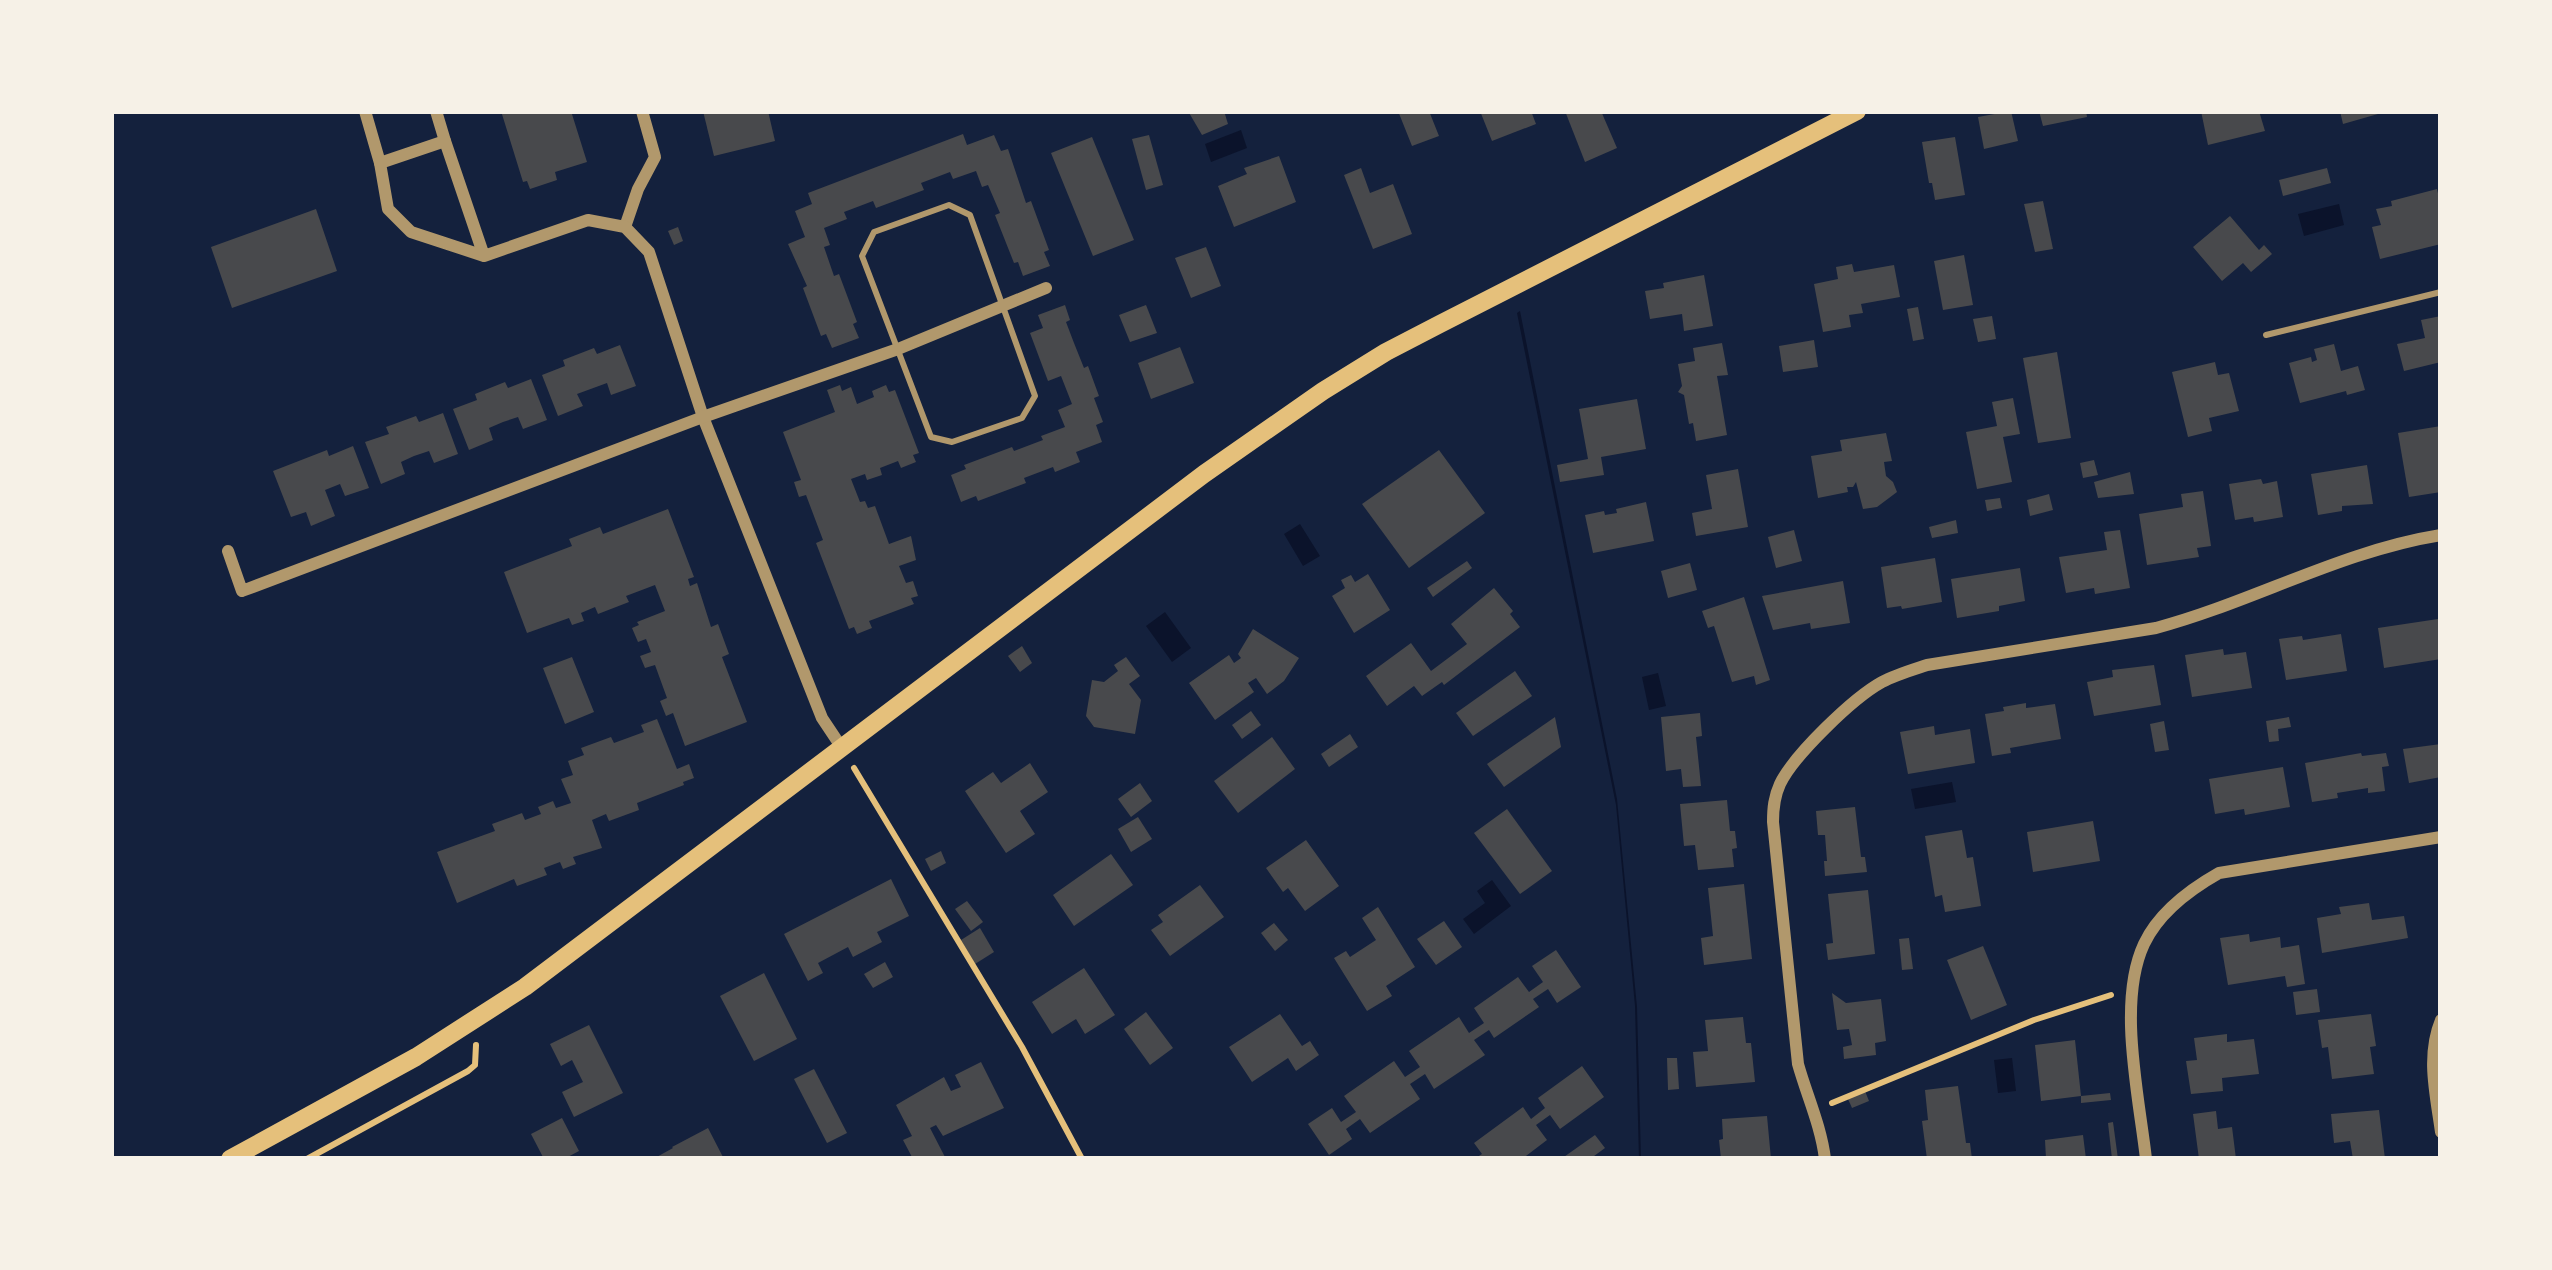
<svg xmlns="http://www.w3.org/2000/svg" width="2552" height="1270" font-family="'Source Serif 4',serif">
	<rect width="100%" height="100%" fill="#14213d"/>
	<g fill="#0b132b">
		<path d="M1241 130 1247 148 1211 162 1205 144Z"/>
		<path d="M2339 204 2344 225 2304 236 2298 214Z"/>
		<path d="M1520 311 1617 799 1637 1007 1641 1159H1639L1635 1006 1616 805 1517 313Z"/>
		<path d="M1300 524 1320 556 1303 566 1284 534Z"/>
		<path d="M1165 612 1191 648 1172 662 1146 626Z"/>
		<path d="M1658 673 1666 706 1649 710 1642 677Z"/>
		<path d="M1952 782 1956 802 1915 809 1911 789Z"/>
		<path d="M1492 880 1511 906 1474 934 1463 919 1485 903 1477 891Z"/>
		<path d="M2012 1058 2016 1091 1998 1093 1994 1060Z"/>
	</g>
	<g fill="#48494c">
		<path d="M501 111H571L587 162 555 172 557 180 530 189 527 181 523 182Z"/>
		<path d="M703 111H768L775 141 714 156Z"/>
		<path d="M1188 111H1224L1228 124 1202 135Z"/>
		<path d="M1398 111H1429L1439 136 1412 146Z"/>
		<path d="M1480 111H1531L1536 124 1492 141Z"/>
		<path d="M1565 111H1601L1617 148 1585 162Z"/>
		<path d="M2011 111 2018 141 1984 149 1978 117Z"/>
		<path d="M2039 111H2086L2087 117 2043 126Z"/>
		<path d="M2201 111H2259L2265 131 2208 145Z"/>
		<path d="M2340 111H2385V112L2343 124Z"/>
		<path d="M963 134 967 145 994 135 1001 151 1008 149 1026 203 1031 201 1049 250 1044 252 1050 266 1023 276 1018 262 1014 263 995 215 1000 213 988 185 982 187 976 171 953 179 950 172 921 183 924 190 876 208 873 201 844 212 847 219 824 228 830 245 824 247 834 276 839 274 857 322 853 324 859 338 832 348 826 334 821 336 803 288 807 286 788 244 805 237 795 211 812 204 808 193Z"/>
		<path d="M1149 135 1163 185 1146 190 1132 139Z"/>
		<path d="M1092 137 1134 240 1093 256 1051 153Z"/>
		<path d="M1955 137 1965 195 1935 200 1932 183H1929L1922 142Z"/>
		<path d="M1279 156 1296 202 1234 227 1218 186 1247 174 1244 168Z"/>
		<path d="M1361 168 1370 193 1393 184 1412 234 1373 249 1344 175Z"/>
		<path d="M2327 168 2331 183 2283 196 2279 180Z"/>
		<path d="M2437 189 2441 206V244L2380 259 2372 227 2381 225 2376 209 2392 206 2391 201Z"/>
		<path d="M2043 201 2053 249 2035 252 2024 204Z"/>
		<path d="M316 209 337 271 232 308 211 247Z"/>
		<path d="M2230 216 2259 250 2264 245 2272 254 2251 272 2243 263 2222 281 2193 247Z"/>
		<path d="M678 227 683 241 674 245 668 231Z"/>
		<path d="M1206 247 1221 286 1191 298 1175 258Z"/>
		<path d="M1964 255 1973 305 1943 310 1934 261Z"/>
		<path d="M1852 264 1854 272 1894 265 1900 297 1861 304 1863 313 1849 315 1851 327 1823 332 1814 284 1838 279 1836 267Z"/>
		<path d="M1704 275 1713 326 1684 331 1682 314 1650 319 1645 291 1664 288 1663 283Z"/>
		<path d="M1065 305 1070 320 1066 322 1074 343 1084 368 1088 366 1099 396 1094 398 1103 422 1096 425 1102 442 1076 452 1080 462 1055 472 1053 467 1024 478 1026 483 978 501 976 496 961 502 951 475 966 469 964 465 1012 447 1014 451 1043 440 1041 436 1065 427 1058 410 1072 404 1061 376 1048 381 1030 333 1043 328 1038 315Z"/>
		<path d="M1146 305 1157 333 1130 342 1119 315Z"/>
		<path d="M1918 307 1924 339 1913 341 1907 309Z"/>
		<path d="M1992 316 1996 339 1978 342 1973 319Z"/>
		<path d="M2441 316V362L2404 371 2397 344 2425 338 2421 320Z"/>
		<path d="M1814 340 1818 367 1783 372 1779 346Z"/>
		<path d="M1722 343 1728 375 1717 376 1727 435 1696 441 1693 423 1689 424 1684 395 1678 392 1682 386 1678 364 1695 361 1693 348Z"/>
		<path d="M2334 344 2341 371 2358 366 2365 390 2347 395 2346 391 2300 403 2289 363 2311 357 2312 362 2317 360 2314 349Z"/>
		<path d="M620 345 636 386 611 395 607 383 577 394 583 406 558 416 542 375 565 366 563 360 594 348 597 354Z"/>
		<path d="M1180 347 1194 383 1151 399 1138 363Z"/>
		<path d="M2057 352 2071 438 2038 443 2023 358Z"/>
		<path d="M2215 362 2218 375 2229 373 2239 411 2209 418 2212 431 2188 437 2172 372Z"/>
		<path d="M531 379 547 420 523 429 518 417 503 422 489 428 493 440 469 450 453 409 477 400 475 394 505 382 508 388Z"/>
		<path d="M840 385 842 391 851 387 857 404 874 397 872 391 886 385 889 392 895 390 919 453 913 455 916 462 901 468 898 461 880 468 882 475 867 480 865 474 851 479 860 502 865 501 868 508 875 506 889 544 911 536 916 560 899 566 906 583 913 581 918 596 911 598 914 604 869 621 872 628 857 634 854 627 849 629 816 543 823 540 806 495 799 497 794 482 801 480 783 432 835 412 827 390Z"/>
		<path d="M2013 398 2020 434 2003 437 2012 482 1977 489 1966 432 1997 426 1992 402Z"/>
		<path d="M1637 399 1646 449 1601 457 1604 475 1560 482 1557 465 1588 459 1579 409Z"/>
		<path d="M443 413 458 454 434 463 429 451 414 456 401 462 405 474 381 484 365 442 389 434 386 427 416 416 419 422Z"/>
		<path d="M2441 426V492L2409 497 2398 433Z"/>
		<path d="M1886 433 1892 461 1884 462 1886 476 1893 482 1897 492 1877 507 1863 509 1856 482 1853 487H1847L1848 492 1818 498 1811 456 1842 451 1840 440Z"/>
		<path d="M353 446 369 488 345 496 340 484 325 490 335 516 311 526 306 512 291 517 273 471 327 450 329 456Z"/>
		<path d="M1439 450 1485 513 1409 568 1362 504Z"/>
		<path d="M2094 460 2098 475 2083 478 2080 463Z"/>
		<path d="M2367 465 2373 504 2342 506V511L2318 515 2311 474Z"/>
		<path d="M1738 469 1748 527 1696 536 1692 513 1712 509 1706 475Z"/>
		<path d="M2130 472 2134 494 2098 498 2094 482Z"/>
		<path d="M2261 479 2263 484 2277 481 2283 517 2254 522 2253 517 2235 520 2229 484Z"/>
		<path d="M2203 491 2211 546 2197 548 2199 557 2147 565 2139 514 2183 507 2181 494Z"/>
		<path d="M2049 494 2053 510 2030 516 2027 500Z"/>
		<path d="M2000 498 2002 508 1987 511 1985 500Z"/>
		<path d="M1646 502 1654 541 1593 553 1585 515 1604 511 1605 515 1617 513 1616 509Z"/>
		<path d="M668 509 694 577 688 579 690 586 697 583 711 627 718 624 729 654 722 657 747 722 685 746 673 713 666 716 660 701 667 698 655 665 645 668 640 656 651 652 646 639 638 642 632 628 639 625 637 622 665 611 655 585 626 596 629 602 598 614 595 607 581 613 584 621 572 625 569 618 527 633 504 572 572 546 569 539 600 527 603 534Z"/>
		<path d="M1956 520 1958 533 1932 538 1929 527Z"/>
		<path d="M1794 530 1802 561 1776 568 1768 537Z"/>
		<path d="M2120 530 2130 588 2095 594 2094 588 2066 593 2059 557 2107 550 2104 532Z"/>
		<path d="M1935 558 1942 602 1902 609 1901 606 1887 608 1881 567Z"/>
		<path d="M1467 561 1472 568 1433 597 1427 588Z"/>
		<path d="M1690 563 1697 590 1668 598 1661 571Z"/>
		<path d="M2020 568 2025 601 1999 606V611L1957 618 1951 579Z"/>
		<path d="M1368 574 1390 610 1354 633 1332 596 1345 588 1341 580 1351 575 1355 582Z"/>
		<path d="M1843 581 1850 623 1811 629 1810 623 1773 630 1762 596Z"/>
		<path d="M1494 588 1513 611 1510 614 1520 627 1444 685 1442 682 1422 696 1414 686 1387 706 1366 676 1411 643 1431 671 1467 644 1451 624Z"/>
		<path d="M1744 597 1770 680 1756 685 1754 676 1732 682 1714 626 1708 628 1702 611Z"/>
		<path d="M2438 619 2441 659 2384 668 2378 628Z"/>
		<path d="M1253 629 1299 658 1284 681 1267 694 1256 678 1248 683 1254 692 1215 720 1189 683 1229 655 1234 663 1241 658 1238 654Z"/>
		<path d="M2341 634 2347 671 2286 680 2279 639 2302 636 2303 640Z"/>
		<path d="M1022 646 1032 663 1020 672 1008 656Z"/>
		<path d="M2223 649 2224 655 2246 652 2252 688 2192 697 2185 655Z"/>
		<path d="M572 657 594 712 565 724 543 668Z"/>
		<path d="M1126 657 1140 676 1129 684 1141 700 1135 734 1094 727 1086 716 1092 680 1104 682 1118 671 1114 665Z"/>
		<path d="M2154 665 2161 705 2094 716 2087 682 2113 677 2112 670Z"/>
		<path d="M1515 671 1532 696 1473 736 1456 713Z"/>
		<path d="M2026 703V708L2055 704 2061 739 2010 748 2011 753 1992 756 1985 714 2004 711 2003 707Z"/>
		<path d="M1251 711 1261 725 1242 739 1232 725Z"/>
		<path d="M1700 713 1702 736 1696 737 1701 786 1683 787 1681 769 1666 771 1661 717Z"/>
		<path d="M1555 717 1561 747 1504 787 1487 764Z"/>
		<path d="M2289 717 2291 727 2278 729 2279 741 2269 742 2266 721Z"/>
		<path d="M657 719 677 769 689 764 694 778 683 782 684 785 637 803 639 810 609 821 606 814 592 820 602 848 573 857 576 864 563 869 560 862 544 868 547 875 517 886 514 879 457 903 437 852 495 831 492 824 522 813 525 820 541 814 538 807 553 801 556 808 571 803 561 779 573 775 568 761 584 755 581 748 611 737 614 743 644 732 641 725Z"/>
		<path d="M2164 721 2169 750 2155 752 2150 724Z"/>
		<path d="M1934 726 1935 735 1970 729 1975 763 1908 774 1900 732Z"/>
		<path d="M1350 734 1358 747 1329 767 1321 754Z"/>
		<path d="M1272 737 1295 769 1238 813 1214 781Z"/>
		<path d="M2441 744V777L2409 783 2403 749Z"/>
		<path d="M2361 753 2362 756 2386 753 2389 766 2382 767 2385 791 2368 793V788L2337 793 2338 798 2312 802 2305 763Z"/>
		<path d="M1030 763 1048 792 1020 811 1035 834 1006 853 965 791 993 772 1001 783Z"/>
		<path d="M2283 767 2290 807 2245 815 2244 809 2215 814 2209 779Z"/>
		<path d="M1140 783 1152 801 1131 817 1118 799Z"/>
		<path d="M1727 800 1730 831H1735L1737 848 1732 849 1734 867 1698 870 1695 845 1684 846 1680 804Z"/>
		<path d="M1855 807 1861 857H1865L1867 872 1825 876 1824 861H1827L1825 835H1818L1816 811Z"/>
		<path d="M1507 809 1552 871 1520 894 1474 833Z"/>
		<path d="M1138 817 1152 839 1131 852 1118 829Z"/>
		<path d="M2093 821 2100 861 2033 872 2027 832Z"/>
		<path d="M1962 830 1967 858 1973 857 1981 906 1945 912 1942 895 1935 897 1925 836Z"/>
		<path d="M1306 840 1339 886 1305 911 1288 888 1283 892 1266 868Z"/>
		<path d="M941 851 946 863 931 871 925 859Z"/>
		<path d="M1111 854 1133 885 1074 926 1053 895Z"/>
		<path d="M891 879 909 916 877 932 882 942 853 957 848 947 818 963 823 973 808 981 784 934Z"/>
		<path d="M1744 884 1752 959 1704 965 1701 938 1713 936 1708 888Z"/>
		<path d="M1200 885 1224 917 1170 956 1151 930 1163 922 1158 915Z"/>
		<path d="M1868 890 1875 954 1828 960 1826 944 1833 943 1828 894Z"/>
		<path d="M967 901 983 922 971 931 955 909Z"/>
		<path d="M2369 903 2372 920 2404 916 2408 938 2322 953 2317 918 2341 914 2339 907Z"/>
		<path d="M1378 907 1415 967 1386 986 1392 996 1367 1011 1334 958 1346 951 1350 957 1376 940 1362 918Z"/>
		<path d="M1444 921 1462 947 1436 965 1417 939Z"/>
		<path d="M1274 923 1288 940 1275 951 1261 933Z"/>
		<path d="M980 928 994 952 975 964 961 940Z"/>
		<path d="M2249 934 2250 942 2280 937 2281 948 2299 945 2305 984 2287 987 2285 976 2228 985 2220 938Z"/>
		<path d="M1909 938 1913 969 1902 970 1899 939Z"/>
		<path d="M1983 946 2007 1005 1971 1020 1947 960Z"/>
		<path d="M1556 950 1581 987 1557 1003 1548 989 1533 999 1539 1007 1494 1038 1489 1030 1474 1040 1485 1055 1434 1089 1425 1074 1410 1084 1420 1099 1370 1133 1360 1119 1346 1129 1352 1139 1329 1155 1308 1124 1332 1108 1341 1122 1356 1112 1344 1096 1394 1061 1405 1077 1420 1067 1409 1051 1459 1017 1469 1033 1484 1023 1474 1008 1518 977 1529 992 1543 982 1532 966Z"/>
		<path d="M885 962 893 977 873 988 864 974Z"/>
		<path d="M1084 968 1115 1015 1085 1034 1076 1019 1052 1034 1032 1002Z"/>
		<path d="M764 973 797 1039 754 1061 720 996Z"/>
		<path d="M2317 989 2320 1012 2296 1015 2293 992Z"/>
		<path d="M1832 993 1846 1003 1881 999 1886 1041 1875 1043 1876 1055 1844 1059 1843 1047 1852 1045 1849 1029 1837 1030Z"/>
		<path d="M1146 1012 1173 1048 1150 1065 1124 1029Z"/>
		<path d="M1280 1014 1302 1046 1310 1041 1319 1055 1296 1071 1288 1058 1252 1082 1229 1047Z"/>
		<path d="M2371 1014 2376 1046 2370 1047 2374 1074 2332 1079 2328 1047 2322 1048 2318 1020Z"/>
		<path d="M1743 1017 1746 1043H1751L1755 1082 1696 1087 1693 1052 1708 1051 1705 1020Z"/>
		<path d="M589 1025 623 1093 574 1117 562 1092 583 1082 572 1060 561 1066 550 1044Z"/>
		<path d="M2227 1034V1042L2254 1039 2259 1074 2222 1078 2223 1091 2191 1094 2186 1061 2197 1060 2194 1038Z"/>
		<path d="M2075 1040 2081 1096 2041 1101 2035 1045Z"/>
		<path d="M1667 1058H1677L1679 1089 1668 1090Z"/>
		<path d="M981 1062 1004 1108 943 1136 936 1125 930 1128 946 1159H913L903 1140 912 1136 896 1105 944 1077 951 1091 961 1087 955 1075Z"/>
		<path d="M1582 1066 1604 1097 1560 1129 1550 1115 1536 1125 1547 1140 1522 1159H1474L1482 1154 1474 1143 1523 1107 1531 1119 1545 1108 1538 1098Z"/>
		<path d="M814 1069 847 1133 827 1143 794 1079Z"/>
		<path d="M1958 1086 1966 1143H1970L1972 1159H1927L1922 1121 1928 1120 1925 1090Z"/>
		<path d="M1865 1091 1869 1101 1852 1108 1848 1099Z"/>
		<path d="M2110 1093 2111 1100 2081 1103V1096Z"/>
		<path d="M2379 1110 2385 1159H2353L2350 1141 2334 1143 2331 1114Z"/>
		<path d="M2216 1111 2218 1129 2232 1127 2236 1159H2199L2193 1114Z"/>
		<path d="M1767 1116 1771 1159H1721L1719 1140 1723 1139 1722 1119Z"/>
		<path d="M562 1118 579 1151 564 1159H544L531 1134Z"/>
		<path d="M2113 1122 2118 1159H2112L2108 1123Z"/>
		<path d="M708 1128 724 1159H653L673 1148 672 1147Z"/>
		<path d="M1595 1135 1605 1148 1590 1159H1561Z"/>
		<path d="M2083 1135 2086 1159H2046L2045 1140Z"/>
	</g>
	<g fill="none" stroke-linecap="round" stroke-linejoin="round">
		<g stroke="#e5c07b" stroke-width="6">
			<path d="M854 768 1022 1047 1082 1159"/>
			<path d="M1832 1103 2034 1020 2111 995"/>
			<path d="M307 1159 468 1071 475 1065 476 1045"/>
		</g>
		<g stroke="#b1986c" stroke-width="6">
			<path d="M949 205 970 215 1035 396 1022 418 952 442 931 437 862 256 874 232Z"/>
			<path d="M2266 335 2441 292"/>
		</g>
		<g stroke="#b1986c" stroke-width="12">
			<path d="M365 111 380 163"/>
			<path d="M436 111 445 141"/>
			<path d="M625 227 638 189 655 157 642 111"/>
			<path d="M484 256 411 232 388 209 380 163 445 141 484 256 588 220 625 227 649 252 703 417 822 718 842 748"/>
			<path d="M228 551 242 591 703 417 898 349 1046 288"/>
			<path d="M2441 1020C2426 1056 2436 1095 2441 1132"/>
			<path d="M1825 1159C1821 1126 1807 1096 1798 1064L1773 822C1773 808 1774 797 1780 784 1794 755 1853 698 1882 682 1895 675 1912 670 1927 665L2156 628C2253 602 2341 551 2441 535"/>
			<path d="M2146 1159C2139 1096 2117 1002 2144 944 2159 912 2189 890 2219 873L2441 837"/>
		</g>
		<path stroke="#e5c07b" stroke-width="18" d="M230 1159 416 1057 525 987 1204 474 1323 391 1386 352 1440 324 1857 111"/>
	</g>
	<rect width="2552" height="1270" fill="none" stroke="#f6f1e7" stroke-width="228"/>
</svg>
